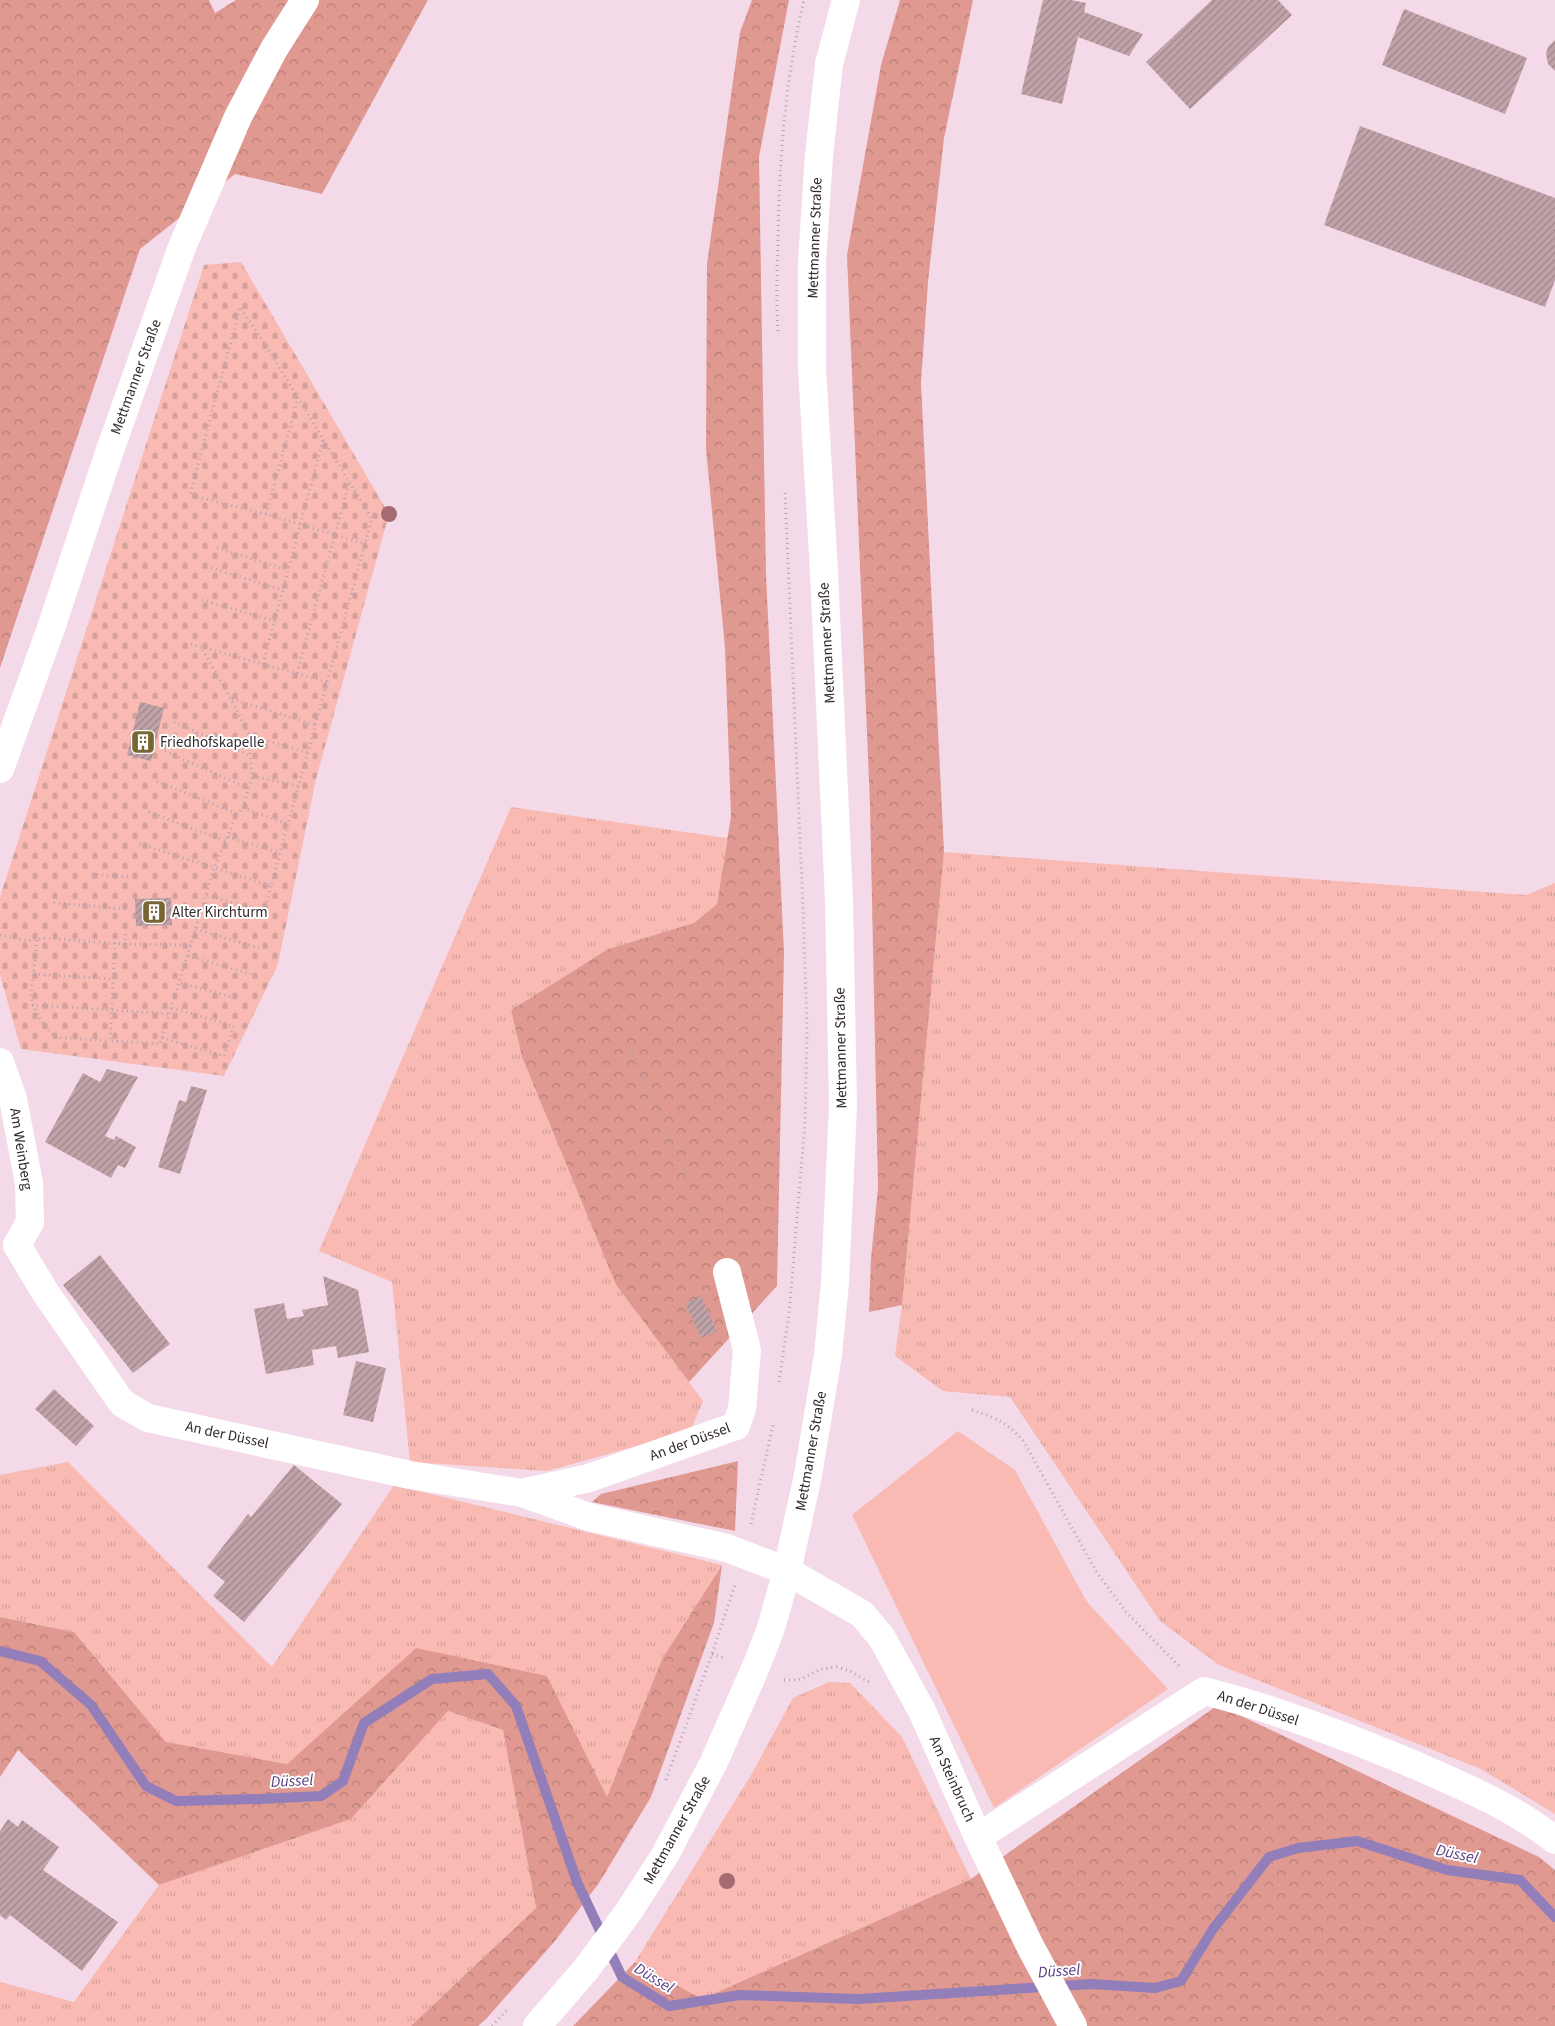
<svg xmlns="http://www.w3.org/2000/svg" width="1555" height="2026" font-family="'Source Sans 3',sans-serif">
	<defs>
		<pattern id="grass-tufts" width="24" height="20" patternUnits="userSpaceOnUse" patternTransform="scale(1.25)"><rect width="24" height="20" fill="#f8bab3"/><path d="M3 7l-1-3M5 7V3M7 7l1-3M15 17l-1-3M17 17v-4M19 17l1-3" fill="none" stroke="#d5a09a"/></pattern>
		<pattern id="forest-crowns" width="20" height="18" patternUnits="userSpaceOnUse" patternTransform="scale(1.25)"><rect width="20" height="18" fill="#e09991"/><path d="M2 6a3 3 0 1 1 6 0M12 15a3 3 0 1 1 6 0" fill="none" stroke="#b67d77"/></pattern>
		<pattern id="cemetery-stones" width="16" height="16" patternUnits="userSpaceOnUse" patternTransform="scale(1.25)"><rect width="16" height="16" fill="#f8bab3"/><path d="M2 7V4a2 2 0 0 1 4 0v3zM10 15v-3a2 2 0 0 1 4 0v3z" fill="#d5a09a"/></pattern>
		<pattern id="building-hatch" width="6" height="6" patternUnits="userSpaceOnUse" patternTransform="scale(1.25)"><rect width="6" height="6" fill="#c0a3a9"/><path d="M-1 1l2-2M0 6l6-6M5 7l2-2" fill="none" stroke="#9d858a"/></pattern>
	</defs>
	<rect width="100%" height="100%" fill="#f4dae9"/>
	<g fill="url(#grass-tufts)">
		<path d="M511 807 727 838 717 905 694 923 608 949 511 1010 522 1057 616 1285 703 1401 690 1431 547 1471 410 1462 392 1282 319 1251Z"/>
		<path d="M944 852 1526 895 1555 883V1814L1481 1769 1219 1665 1160 1621 1010 1397 943 1391 895 1356 902 1305Z"/>
		<path d="M68 1462 272 1667 394 1485 722 1565 662 1659 607 1798 416 1648 287 1764 166 1742 74 1632 0 1617V1475Z"/>
		<path d="M829 1682 850 1683 902 1737 971 1879 702 1999 635 1962 751 1775 793 1698Z"/>
		<path d="M448 1711 503 1730 536 1908 411 2026H0V1982L74 2002 159 1885 351 1819Z"/>
	</g>
	<g fill="url(#forest-crowns)">
		<path d="M0 0H209L215 13 236 0H428L322 194 235 174 140 249 0 668Z"/>
		<path d="M752 0H789L759 157 766 575 784 953 777 1286 689 1382 616 1285 522 1057 511 1010 608 949 694 923 717 904 731 816 725 648 706 449 707 264 740 32Z"/>
		<path d="M900 0H973L944 138 928 282 921 382 944 852 902 1305 869 1312 871 1259 878 1188 870 805 847 255 881 65Z"/>
		<path d="M738 1461 735 1531 592 1502 601 1494Z"/>
		<path d="M722 1565 714 1623 651 1797 599 1883 555 1941 486 2019 478 2026H411L536 1908 503 1730 448 1711 351 1819 159 1885 18 1750 0 1777V1617L74 1632 166 1742 287 1764 416 1648 547 1676 607 1797 662 1659Z"/>
		<path d="M1218 1705 1539 1857 1555 1870V2026H573L635 1962 702 1999 971 1879Z"/>
	</g>
	<path fill="url(#cemetery-stones)" d="M241 262 389 514 316 779 278 964 224 1076 21 1049 0 975V897L204 265Z"/>
	<path fill="#f8bab3" d="M958 1431 1015 1470 1087 1602 1168 1689 994 1808 852 1515Z"/>
	<g fill="none" stroke-linecap="round" stroke-linejoin="round">
		<path stroke="#927fb9" stroke-width="10" d="M0 1651 40 1661 91 1705 146 1786 176 1801 260 1799 321 1796 343 1781 364 1723 432 1679 488 1674 516 1706 577 1882 622 1977 669 2006 740 1995 859 1999 1091 1984 1155 1988 1181 1981 1213 1929 1269 1857 1298 1848 1357 1841 1447 1870 1520 1880 1555 1917"/>
	</g>
	<g fill="url(#building-hatch)">
		<path d="M1043 0H1071L1086 3 1084 12 1143 34 1129 56 1078 37 1062 104 1021 94Z"/>
		<path d="M1212 0H1278L1292 15 1190 109 1146 62Z"/>
		<path d="M1404 9 1527 58 1505 114 1382 65Z"/>
		<path d="M1555 40V71L1548 64 1546 54 1548 47Z"/>
		<path d="M1360 126 1555 198V280L1545 307 1324 225Z"/>
		<path d="M140 702 164 708 151 761 127 755Z"/>
		<path d="M171 898 172 925 136 926 135 899Z"/>
		<path d="M107 1069 138 1077 105 1136 114 1140 116 1136 136 1147 125 1168 118 1165 111 1178 45 1142 83 1073 100 1082Z"/>
		<path d="M191 1086 207 1090 180 1174 158 1167 179 1100 186 1102Z"/>
		<path d="M100 1255 170 1344 133 1373 63 1285Z"/>
		<path d="M323 1276 358 1290 369 1352 338 1358 336 1346 312 1350 314 1365 266 1374 254 1309 284 1303 287 1319 304 1316 302 1310 328 1305Z"/>
		<path d="M701 1296 717 1331 701 1338 685 1303Z"/>
		<path d="M356 1361 386 1368 373 1422 343 1415Z"/>
		<path d="M54 1389 94 1426 76 1446 35 1409Z"/>
		<path d="M294 1465 342 1504 244 1622 213 1596 225 1582 207 1567 248 1514 251 1517Z"/>
		<path d="M8 1819 18 1827 22 1820 59 1847 43 1870 118 1922 82 1971 10 1915 6 1920 0 1915V1831Z"/>
	</g>
	<g fill="none" stroke-linecap="round" stroke-linejoin="round">
		<g stroke="#b7a2ae" stroke-width="3" stroke-dasharray="1 4" stroke-linecap="butt">
			<path d="M778 331C776 302 777 272 778 243 779 161 785 80 804 0"/>
			<path d="M266 514 298 399"/>
			<path d="M217 548 288 570"/>
			<path d="M211 568 283 590"/>
			<path d="M202 600 275 621"/>
			<path d="M191 644 327 682"/>
			<path d="M263 664 323 440"/>
			<path d="M297 673 349 483"/>
			<path d="M232 699 315 725"/>
			<path d="M174 722 251 756"/>
			<path d="M249 735 308 753"/>
			<path d="M165 751 250 789"/>
			<path d="M253 776 298 786"/>
			<path d="M157 781 237 814"/>
			<path d="M243 808 288 824"/>
			<path d="M149 812 225 841"/>
			<path d="M228 837 280 853"/>
			<path d="M140 844 271 886 365 544 372 519 270 352 240 307 190 495 266 514 365 544"/>
			<path d="M92 874 131 877"/>
			<path d="M207 895 264 912 271 886"/>
			<path d="M54 903 125 909"/>
			<path d="M196 929 259 948"/>
			<path d="M0 935 28 941 44 938 125 944 126 930"/>
			<path d="M37 940 31 996C34 1014 44 1025 55 1037L110 1041"/>
			<path d="M115 943 110 1041 160 1044 214 868 237 814 243 808 252 776 249 735 231 699 201 647"/>
			<path d="M125 944 191 945"/>
			<path d="M188 956 251 974"/>
			<path d="M34 974 113 979"/>
			<path d="M181 983 236 998"/>
			<path d="M32 1005 171 1014"/>
			<path d="M162 1038 224 1056 234 1026 172 1008"/>
			<path d="M629 1045 715 1244"/>
			<path d="M779 1382 789 1314 805 1123 807 1029 803 908 785 492"/>
			<path d="M972 1410C996 1418 1007 1422 1024 1442L1096 1571 1126 1612 1180 1667"/>
			<path d="M751 1524 773 1425"/>
			<path d="M712 1654 724 1658"/>
			<path d="M784 1680H799L821 1669 837 1667 850 1671 869 1682"/>
			<path d="M666 1780 712 1654 735 1585"/>
			<path d="M492 2026 507 2010"/>
		</g>
		<g stroke="#fff" stroke-width="28">
			<path d="M0 769 50 631 109 453 182 247 238 117 274 49 305 0"/>
			<path d="M0 1062 13 1099 29 1183 30 1222 17 1245"/>
			<path d="M17 1245 45 1292 122 1403 148 1418 410 1475 522 1493 589 1517 727 1548 787 1571 862 1614 882 1638 922 1711 978 1837 1030 1946 1073 2026"/>
			<path d="M522 1493 589 1478 736 1426 742 1409 747 1350 727 1272"/>
			<path d="M978 1837 1204 1691C1276 1709 1346 1736 1415 1765 1464 1787 1512 1806 1555 1840"/>
		</g>
		<path stroke="#fff" stroke-width="28" d="M537 2026 587 1968 629 1911 665 1855 713 1764 755 1669 771 1628 787 1571 808 1475 828 1355 835 1282 843 1105 839 900 824 572 812 368V262L819 155 829 64 846 0"/>
	</g>
	<g fill="#a56a72">
		<circle cx="389" cy="514" r="8"/>
		<circle cx="727" cy="1881" r="8"/>
	</g>
	<defs>
		<symbol id="building-square" viewBox="-11 -11 22 22"><rect x="-9" y="-9" width="18" height="18" rx="4" fill="#776634" stroke="#fff"/><path d="M-4-6H4V6H1V3H-1V6H-4ZM-2.5-4.3h1.7v1.8h-1.7ZM.8-4.3h1.7v1.8H.8ZM-2.5-1h1.7V.8h-1.7ZM.8-1h1.7V.8H.8Z" fill="#fff"/></symbol>
	</defs>
	<g fill-rule="evenodd">
		<use href="#building-square" x="129" y="728" width="28" height="28"/>
		<use href="#building-square" x="140" y="898" width="28" height="28"/>
	</g>
	<g text-anchor="middle" dominant-baseline="central" stroke-width="4" stroke-linejoin="round" paint-order="stroke">
		<g font-size="15" fill="#32282e" stroke="#fff">
			<text transform="translate(815 238) rotate(-88)">Mettmanner Straße</text>
			<text transform="translate(136 377) rotate(-70)">Mettmanner Straße</text>
			<text transform="translate(827 643) rotate(-93)">Mettmanner Straße</text>
			<text transform="translate(841 1048) rotate(-91)">Mettmanner Straße</text>
			<text transform="translate(21 1149) rotate(81)">Am Weinberg</text>
			<text transform="translate(227 1435) rotate(12)">An der Düssel</text>
			<text transform="translate(690 1442) rotate(-20)">An der Düssel</text>
			<text transform="translate(811 1451) rotate(-80)">Mettmanner Straße</text>
			<text transform="translate(1258 1708) rotate(18)">An der Düssel</text>
			<text transform="translate(952 1779) rotate(66)">Am Steinbruch</text>
			<text transform="translate(677 1830) rotate(-61)">Mettmanner Straße</text>
		</g>
		<g font-size="15" fill="#32282e" stroke="#fff" text-anchor="start">
			<text x="160" y="742">Friedhofskapelle</text>
			<text x="172" y="912">Alter Kirchturm</text>
		</g>
		<g font-size="16" font-style="italic" fill="#573c84" stroke="#fff">
			<text transform="translate(292 1781) rotate(-3)">Düssel</text>
			<text transform="translate(1457 1854) rotate(12)">Düssel</text>
			<text transform="translate(1059 1971) rotate(-4)">Düssel</text>
			<text transform="translate(654 1978) rotate(31)">Düssel</text>
		</g>
	</g>
</svg>
